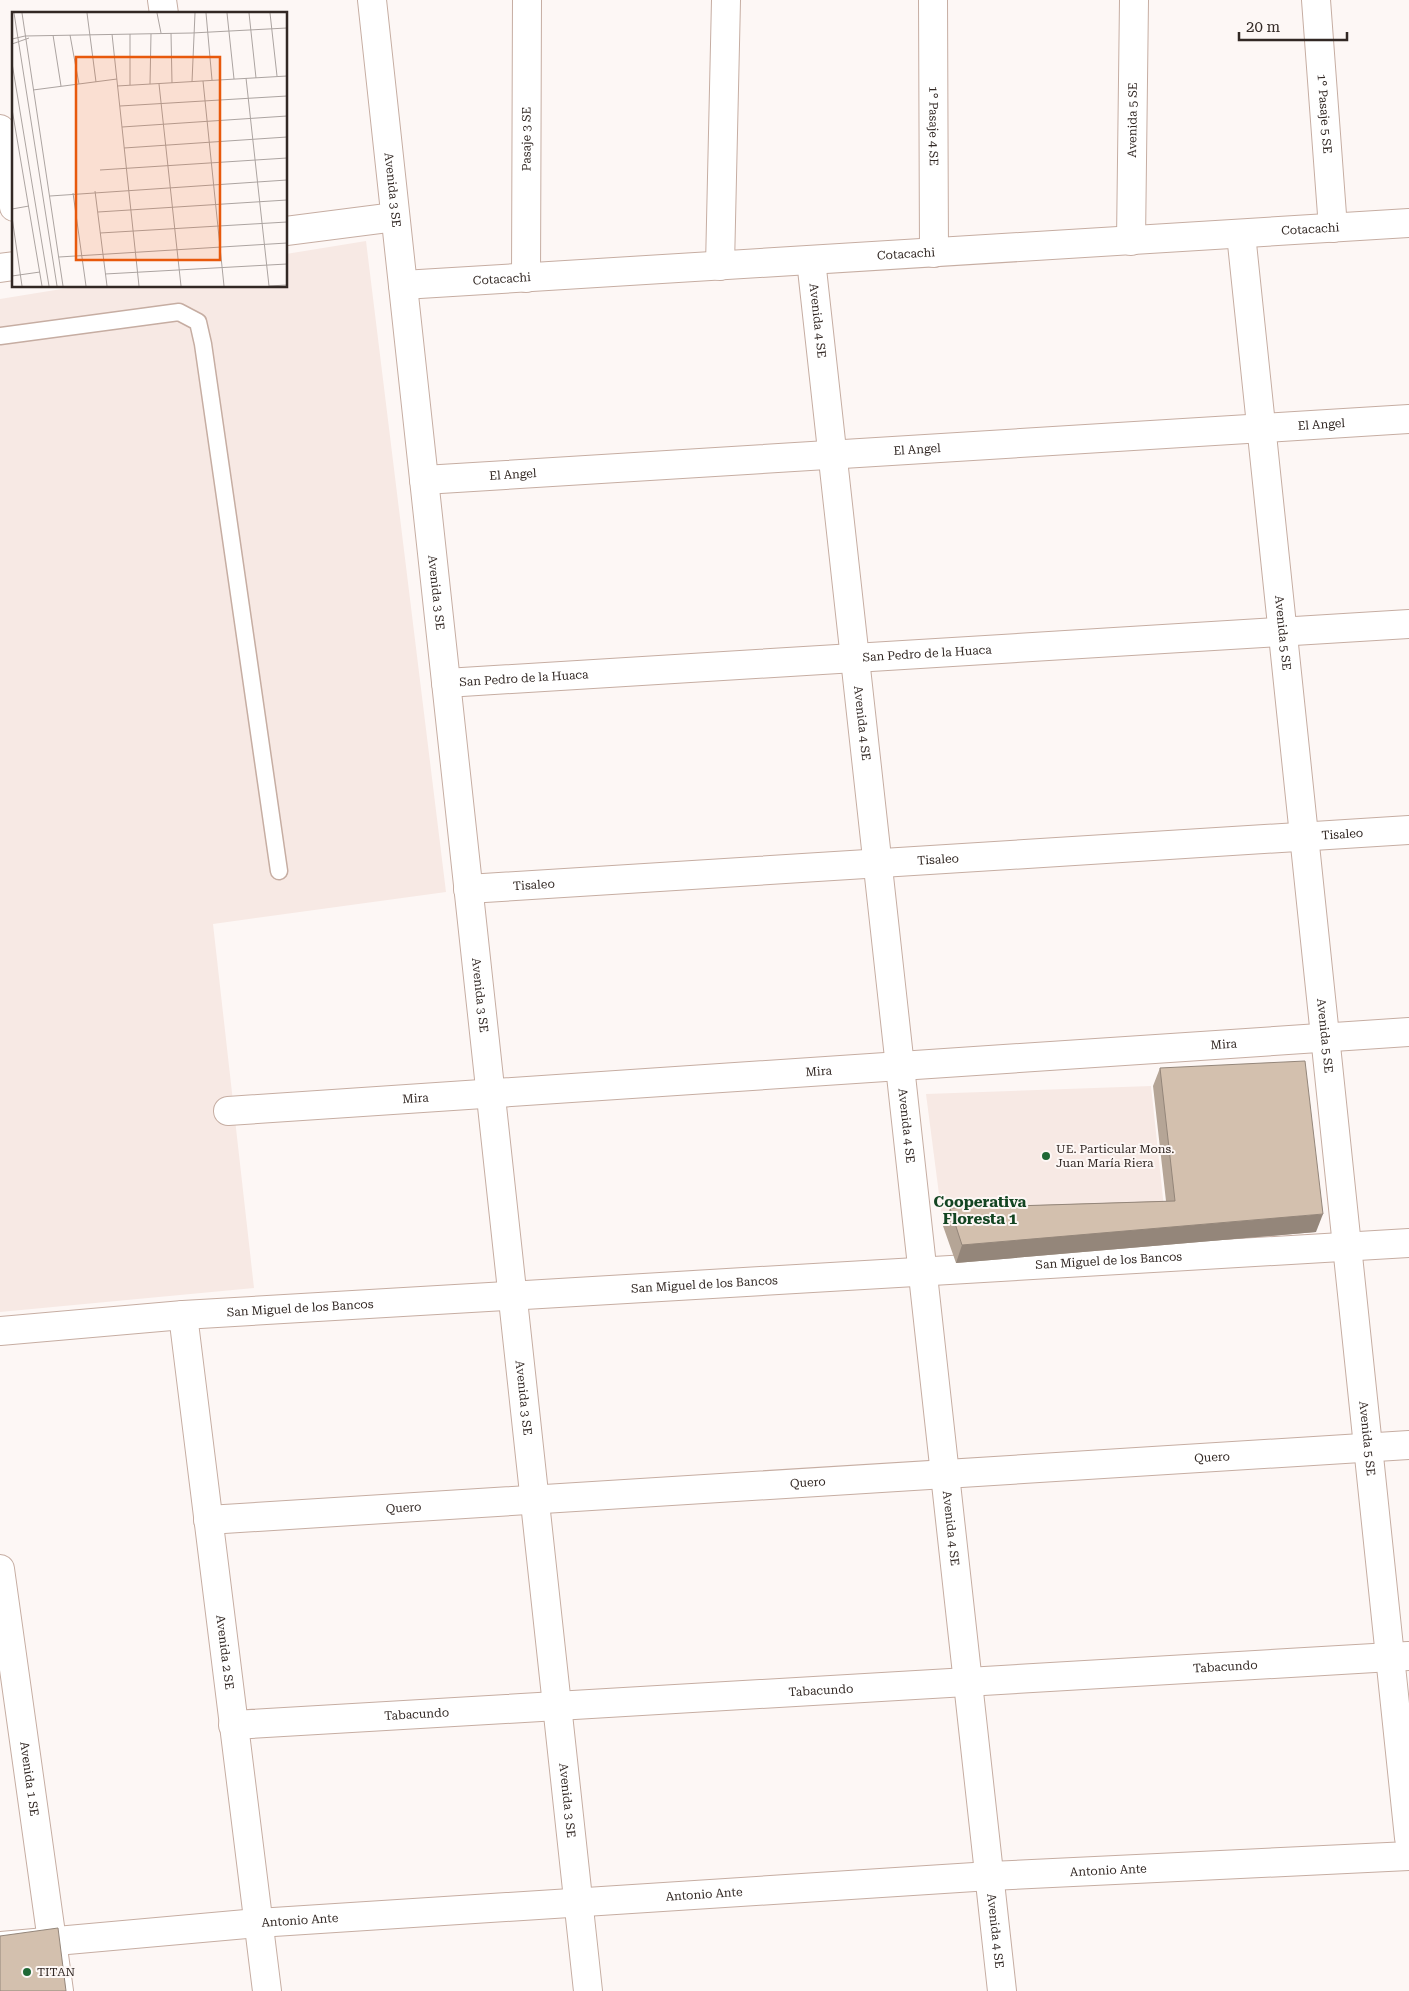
<svg xmlns="http://www.w3.org/2000/svg" width="1409" height="1991" font-family="'Roboto Serif',serif">
	<rect width="100%" height="100%" fill="#fdf7f5"/>
	<g fill="#f7e9e4">
		<path d="M366 241 446 892 213 924 254 1288 0 1312V299L80 286H286V254Z"/>
		<path d="M1151 1086 1165 1217 943 1225 926 1094Z"/>
	</g>
	<g fill="none" stroke-linecap="round" stroke-linejoin="round">
		<defs>
			<path id="service" d="M0 336 179 312 198 322 203 344 279 871"/>
			<g id="minor">
				<path d="M162 0 164 14"/>
				<path id="s1" d="M372 0 588 1991"/>
				<path id="s2" d="M933 0 934 253"/>
				<path id="s3" d="M1316 0 1333 228"/>
				<path d="M0 129 14 207"/>
				<path d="M286 231 395 217"/>
				<path id="s4" d="M1241 234 1409 1838"/>
				<path id="s5" d="M1131 241 1134 0"/>
				<path id="s6" d="M811 260 1002 1991"/>
				<path d="M720 266 726 0"/>
				<path d="M0 268 14 266"/>
				<path id="s7" d="M526 278 527 0"/>
				<path id="s8" d="M403 285 1409 223"/>
				<path id="s9" d="M424 480 1409 419"/>
				<path id="s10" d="M446 683 1409 624"/>
				<path id="s11" d="M468 889 1409 830"/>
				<path id="s12" d="M228 1111 1409 1032"/>
				<path id="s13" d="M183 1315 267 1991"/>
				<path id="s14" d="M0 1331 183 1315 1409 1243"/>
				<path id="s15" d="M208 1520 1409 1445"/>
				<path id="s16" d="M0 1569 59 1991"/>
				<path id="s17" d="M233 1725 1408 1656"/>
				<path id="s18" d="M0 1946 258 1923 990 1876 1409 1856"/>
			</g>
		</defs>
		<use href="#service" stroke="#c6ada2" stroke-width="19"/>
		<use href="#minor" stroke="#c6ada2" stroke-width="30"/>
		<use href="#service" stroke="#fff" stroke-width="16"/>
		<use href="#minor" stroke="#fff" stroke-width="28"/>
	</g>
	<path fill="#b5a596" d="M1160 1068 1316 1232 956 1263 943 1226 950 1208 1166 1201 1153 1086Z"/>
	<path fill="#94867a" d="M1323 1214 1316 1232 956 1263 962 1245Z"/>
	<g fill="#d3c0ae" stroke="#94867a">
		<path d="M1305 1061 1323 1214 962 1245 950 1208 1175 1201 1160 1068Z"/>
		<path d="M58 1928 66 1991H0V1936Z"/>
	</g>
	<g fill="#1f6836" stroke="#fdf7f5" stroke-width="2">
		<circle cx="1046" cy="1156" r="5"/>
		<circle cx="27" cy="1972" r="5"/>
	</g>
	<g text-anchor="middle" dominant-baseline="central" stroke-width="4" stroke-linejoin="round" paint-order="stroke">
		<g font-size="12" fill="#322824" stroke="#fdf7f5">
			<text stroke="none"><textPath href="#s3" startOffset="114">1° Pasaje 5 SE</textPath></text>
			<text stroke="none"><textPath href="#s5" startOffset="121">Avenida 5 SE</textPath></text>
			<text stroke="none"><textPath href="#s2" startOffset="126">1° Pasaje 4 SE</textPath></text>
			<text stroke="none"><textPath href="#s7" startOffset="139">Pasaje 3 SE</textPath></text>
			<text stroke="none"><textPath href="#s1" startOffset="191">Avenida 3 SE</textPath></text>
			<text stroke="none"><textPath href="#s8" startOffset="909">Cotacachi</textPath></text>
			<text stroke="none"><textPath href="#s8" startOffset="504">Cotacachi</textPath></text>
			<text stroke="none"><textPath href="#s8" startOffset="99">Cotacachi</textPath></text>
			<text stroke="none"><textPath href="#s6" startOffset="61">Avenida 4 SE</textPath></text>
			<text stroke="none"><textPath href="#s9" startOffset="899">El Angel</textPath></text>
			<text stroke="none"><textPath href="#s9" startOffset="494">El Angel</textPath></text>
			<text stroke="none"><textPath href="#s9" startOffset="89">El Angel</textPath></text>
			<text stroke="none"><textPath href="#s1" startOffset="596">Avenida 3 SE</textPath></text>
			<text stroke="none"><textPath href="#s4" startOffset="401">Avenida 5 SE</textPath></text>
			<text stroke="none"><textPath href="#s10" startOffset="482">San Pedro de la Huaca</textPath></text>
			<text stroke="none"><textPath href="#s10" startOffset="78">San Pedro de la Huaca</textPath></text>
			<text stroke="none"><textPath href="#s6" startOffset="466">Avenida 4 SE</textPath></text>
			<text stroke="none"><textPath href="#s11" startOffset="876">Tisaleo</textPath></text>
			<text stroke="none"><textPath href="#s11" startOffset="471">Tisaleo</textPath></text>
			<text stroke="none"><textPath href="#s11" startOffset="66">Tisaleo</textPath></text>
			<text stroke="none"><textPath href="#s1" startOffset="1001">Avenida 3 SE</textPath></text>
			<text stroke="none"><textPath href="#s4" startOffset="806">Avenida 5 SE</textPath></text>
			<text stroke="none"><textPath href="#s12" startOffset="998">Mira</textPath></text>
			<text stroke="none"><textPath href="#s12" startOffset="592">Mira</textPath></text>
			<text stroke="none"><textPath href="#s12" startOffset="188">Mira</textPath></text>
			<text stroke="none"><textPath href="#s6" startOffset="871">Avenida 4 SE</textPath></text>
			<text stroke="none"><textPath href="#s14" startOffset="1111">San Miguel de los Bancos</textPath></text>
			<text stroke="none"><textPath href="#s14" startOffset="706">San Miguel de los Bancos</textPath></text>
			<text stroke="none"><textPath href="#s14" startOffset="301">San Miguel de los Bancos</textPath></text>
			<text stroke="none"><textPath href="#s1" startOffset="1406">Avenida 3 SE</textPath></text>
			<text stroke="none"><textPath href="#s4" startOffset="1211">Avenida 5 SE</textPath></text>
			<text stroke="none"><textPath href="#s15" startOffset="1006">Quero</textPath></text>
			<text stroke="none"><textPath href="#s15" startOffset="601">Quero</textPath></text>
			<text stroke="none"><textPath href="#s15" startOffset="196">Quero</textPath></text>
			<text stroke="none"><textPath href="#s6" startOffset="1276">Avenida 4 SE</textPath></text>
			<text stroke="none"><textPath href="#s13" startOffset="340">Avenida 2 SE</textPath></text>
			<text stroke="none"><textPath href="#s17" startOffset="994">Tabacundo</textPath></text>
			<text stroke="none"><textPath href="#s17" startOffset="589">Tabacundo</textPath></text>
			<text stroke="none"><textPath href="#s17" startOffset="184">Tabacundo</textPath></text>
			<text stroke="none"><textPath href="#s16" startOffset="212">Avenida 1 SE</textPath></text>
			<text stroke="none"><textPath href="#s1" startOffset="1811">Avenida 3 SE</textPath></text>
			<text stroke="none"><textPath href="#s18" startOffset="1111">Antonio Ante</textPath></text>
			<text stroke="none"><textPath href="#s18" startOffset="706">Antonio Ante</textPath></text>
			<text stroke="none"><textPath href="#s18" startOffset="301">Antonio Ante</textPath></text>
			<text stroke="none"><textPath href="#s6" startOffset="1681">Avenida 4 SE</textPath></text>
		</g>
		<g font-size="12" fill="#322824" stroke="#fdf7f5" text-anchor="start">
			<text x="1056" y="1149">UE. Particular Mons.<tspan x="1056" dy="14">Juan María Riera</tspan></text>
			<text x="37" y="1972">TITAN</text>
		</g>
		<g font-size="15" font-weight="bold" fill="#134522" stroke="#fdf7f5">
			<text x="980" y="1202">Cooperativa<tspan x="980" dy="17">Floresta 1</tspan></text>
		</g>
	</g>
	<g transform="translate(12 12)">
		<rect width="275" height="275" fill="#fdf7f5"/>
		<path fill="none" stroke="#aca4a1" stroke-width="1" d="M2 1 45 274M10 1 51 274M75 1 84 70M145 1 149 21M194 1 200 68M215 1 222 67M237 1 244 66M258 1 265 64M159 21 160 71M100 22 127 274M41 23 49 74M58 23 67 72M0 27 13 24 180 21 275 16M0 32 17 26M0 51 37 274M234 66 257 274M191 69 212 274M180 70 183 1M138 72 139 22M147 72 169 274M118 73V22M105 74 275 64M21 78 105 67M108 94 275 84M0 97 30 274M110 115 275 104M112 136 275 125M88 158 275 146M83 179 95 274M61 181 74 274M38 184 275 168M0 197 17 194M86 200 275 188M0 205 10 274M88 221 275 210M47 245 275 231M93 262 275 252M0 264 28 260M257 274 275 273"/>
		<path fill="#e8590c" fill-opacity="0.15" stroke="#e8590c" stroke-width="2.5" d="M64 45H208V248H64Z"/>
		<rect width="275" height="275" fill="none" stroke="#322824" stroke-width="2.5"/>
	</g>
	<path d="M1239 32v8h108v-8" fill="none" stroke="#322824" stroke-width="2.5"/>
	<text x="1246" y="32" font-size="15" fill="#322824" stroke="#fdf7f5" stroke-width="4" paint-order="stroke">20 m</text>
</svg>
